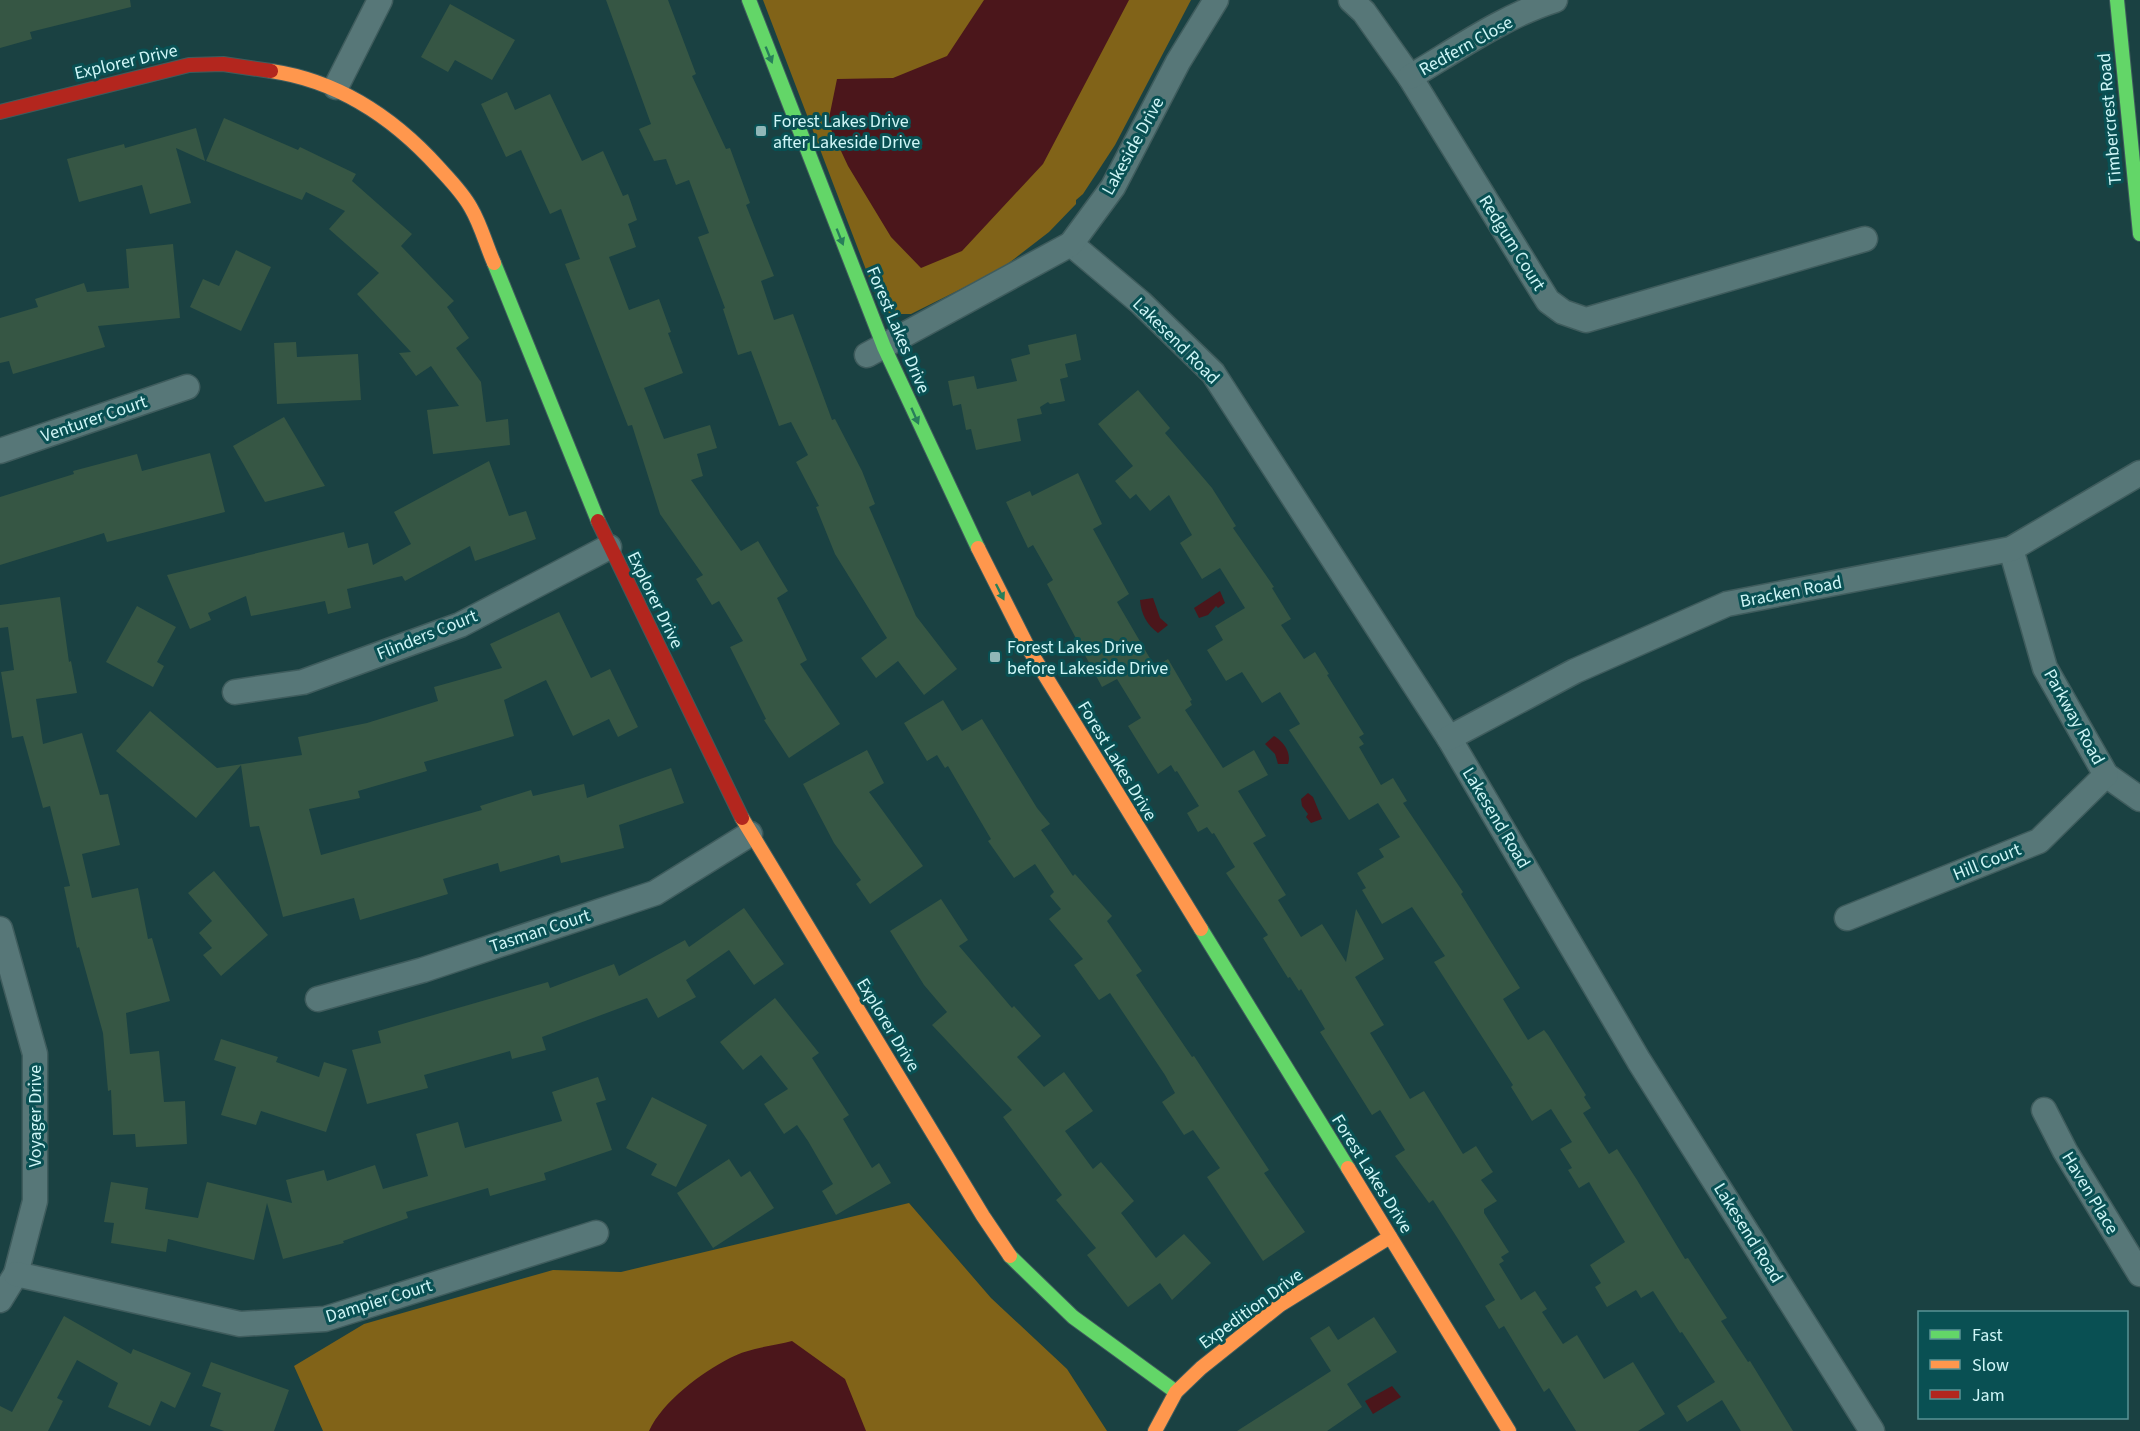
<svg xmlns="http://www.w3.org/2000/svg" width="2140" height="1431" font-family="'Source Sans 3',sans-serif">
	<rect width="100%" height="100%" fill="#1a4142"/>
	<g fill="#816318">
		<path d="M763 0H1191L1115 145 1083 194 1076 200V204L1049 232 1001 269 911 314H891L881 309Z"/>
		<path d="M909 1203 991 1298 1067 1369 1107 1431H323L294 1366 364 1324 553 1270 621 1272Z"/>
	</g>
	<g fill="#4b161b">
		<path d="M984 0H1129L1043 164 962 251 921 268 891 237 848 166 828 123 837 79 893 78 947 56Z"/>
		<path d="M1220 591 1225 603 1218 608 1216 606 1208 615 1199 618 1194 608Z"/>
		<path d="M1153 598 1160 618 1168 625 1158 633C1147 625 1141 614 1140 600Z"/>
		<path d="M1274 736C1283 741 1292 753 1288 764H1278L1275 754 1265 744Z"/>
		<path d="M1308 793 1313 797 1322 819 1311 823 1306 817 1308 814 1302 806 1301 799Z"/>
		<path d="M792 1341 845 1379 866 1431H649C663 1401 701 1373 730 1358 748 1348 773 1346 792 1341Z"/>
		<path d="M1392 1386 1401 1397 1373 1414 1365 1401Z"/>
	</g>
	<g fill="#365644">
		<path d="M0 0H130L131 7 30 32 32 39 0 48Z"/>
		<path d="M606 0H668L696 74 692 76 726 149 730 148 750 203 746 205 774 276 761 281 774 320 793 314 832 420 835 419 862 471 875 504 869 507 916 616 957 669 924 695 898 661 876 678 861 658 887 638 835 554 816 507 819 506 796 462 808 455 791 422 779 426 751 351 738 355 723 309 725 308 698 237 709 233 689 180 676 185 666 159 654 161 639 129 651 124Z"/>
		<path d="M450 4 515 40 492 80 455 60 448 72 421 57Z"/>
		<path d="M507 92 515 110 550 94 582 161 603 151 623 196 628 194 637 220 628 224 636 247 609 257 629 310 659 299 671 332 668 333 683 373 644 388 664 439 710 425 717 448 697 454 703 476 691 480 741 551 758 541 788 591 777 598 807 660 800 664 840 724 789 758 764 720 766 719 730 647 743 641 719 601 712 605 696 579 703 575 660 514 632 425 628 426 565 264 580 259 561 209 550 214 521 150 506 157 481 104Z"/>
		<path d="M224 118 298 150 300 147 356 174 352 181 412 234 401 246 454 301 447 307 469 338 456 348 481 382 486 422 508 419 510 445 433 454 427 410 459 406 431 366 416 376 399 353 411 352 357 294 379 273 329 229 345 211 306 192 302 200 206 161Z"/>
		<path d="M196 128 205 161 176 148 191 203 150 214 142 185 79 202 67 159 124 144 125 148Z"/>
		<path d="M173 244 180 318 98 326 105 347 13 374 9 361 0 363V318L38 307 35 299 84 283 87 292 129 288 126 249Z"/>
		<path d="M236 250 271 267 241 331 190 307 203 279 219 286Z"/>
		<path d="M1076 334 1081 360 1065 364 1068 377 1060 379 1065 401 1050 404 1048 402 1040 407 1042 414 1017 419 1021 441 976 450 971 429 966 430 961 404 953 406 948 381 974 376 977 389 1017 381 1011 359 1030 354 1028 345Z"/>
		<path d="M296 342 297 357 358 354 361 400 277 404 274 343Z"/>
		<path d="M1138 390 1170 428 1165 433 1212 488 1236 526 1233 528 1274 587 1272 588 1291 619 1281 625 1304 659 1315 652 1329 674 1327 675 1364 734 1359 737 1364 744 1359 747 1381 785 1393 778 1407 801 1403 803 1463 892 1461 894 1520 988 1503 999 1528 1040 1544 1030 1548 1035 1586 1095 1584 1097 1591 1108 1583 1113 1609 1154 1617 1149 1637 1180 1685 1259 1688 1258 1727 1318 1721 1321 1748 1362 1750 1361 1793 1431H1741L1722 1400 1687 1422 1677 1406 1715 1382 1682 1332 1680 1333 1653 1291 1641 1298 1636 1290 1607 1307 1595 1287 1601 1283 1590 1265 1625 1242 1589 1182 1579 1188 1568 1170 1572 1168 1560 1149 1572 1142 1551 1109 1532 1121 1511 1087 1513 1085 1434 962 1445 956 1412 907 1382 924 1362 890 1366 888 1357 873 1384 857 1379 849 1400 837 1378 803 1349 820 1289 730 1300 724 1280 692 1262 703 1242 672 1226 681 1207 650 1223 640 1215 626 1245 608 1220 568 1202 579 1180 543 1192 535 1169 495 1150 511 1136 494 1130 499 1115 481 1133 466 1098 424Z"/>
		<path d="M284 417 325 486 265 502 233 446Z"/>
		<path d="M210 453 225 512 107 542 104 533 0 565V497L74 474 73 471 137 454 142 471Z"/>
		<path d="M489 461 509 516 526 511 536 539 475 561 470 546 405 581 402 576 347 589 351 608 328 614 325 601 251 616 246 596 208 613 211 620 190 629 167 575 344 532 348 548 368 543 373 565 411 544 394 512Z"/>
		<path d="M1078 473 1102 524 1093 529 1129 594 1117 602 1155 667 1168 659 1192 700 1190 701 1192 705 1185 710 1223 768 1254 750 1268 775 1238 791 1266 836 1253 843 1286 895 1278 900 1301 937 1322 924 1346 962 1356 909 1384 959 1355 977 1384 1025 1370 1033 1410 1099 1424 1091 1463 1154 1476 1146 1493 1172 1481 1180 1497 1201 1484 1209V1213L1509 1252 1501 1257 1504 1261 1499 1264 1521 1300 1535 1291 1547 1309 1542 1312 1563 1344 1577 1335 1604 1379 1633 1362 1665 1414 1638 1431H1576L1549 1388 1544 1392 1504 1326 1499 1329 1485 1306 1495 1300 1458 1239 1433 1200 1429 1203 1395 1156 1405 1150 1380 1110 1372 1115 1320 1032 1325 1029 1301 989 1299 991 1290 977 1288 978 1263 938 1268 935 1226 873 1235 867 1214 833 1212 834 1207 827 1198 832 1187 813 1199 806 1177 771 1175 772 1171 765 1158 774 1141 747 1128 726 1141 718 1117 679 1102 687 1047 584 1053 580 1033 545 1028 548 1006 502 1030 491 1032 496Z"/>
		<path d="M60 597 69 662 71 661 77 693 36 699 43 744 82 733 100 795 108 794 120 845 82 854 92 898 138 888 148 939 152 938 170 1001 126 1013 130 1054 159 1051 164 1102 185 1101 187 1144 136 1147 135 1134 113 1135 111 1090 108 1091 103 1033 79 947 77 948 64 887 70 886 50 806 43 808 23 736 12 738 1 672 14 670 8 627 0 628V605Z"/>
		<path d="M137 606 176 627 157 662 164 666 153 687 106 662Z"/>
		<path d="M559 612 591 678 610 669 638 727 618 737 609 719 573 736 546 680 504 700 514 736 424 762 427 771 358 791 360 798 309 809 321 855 482 810 480 806 531 790 533 796 584 784 587 798 671 768 684 803 619 825 624 848 561 863 559 855 500 872 498 863 443 879 448 894 360 920 354 898 283 917 259 826 250 827 241 765 196 818 116 751 150 711 217 768 302 755 298 737 367 723 438 701 434 687 502 668 490 644Z"/>
		<path d="M943 700 962 731 982 719 1037 808 1050 824 1041 830 1073 876 1075 874 1112 916 1107 921 1142 971 1136 975 1192 1057 1194 1056 1269 1170 1264 1173 1305 1232 1263 1261 1207 1177 1220 1168 1193 1130 1184 1135 1162 1102 1175 1093 1165 1075 1110 993 1099 1000 1074 965 1083 959 1049 919 1061 909 1050 896 1054 892 1035 864 1014 878 988 841 991 839 948 766 945 768 937 755 927 761 904 723Z"/>
		<path d="M867 750 884 783 869 792 923 866 870 904 856 884 861 880 834 843 803 784Z"/>
		<path d="M214 871 268 935 221 976 203 955 212 948 199 933 212 921 188 893Z"/>
		<path d="M941 899 968 940 959 946 1012 1008 1014 1006 1041 1036 1017 1057 1044 1087 1064 1072 1093 1111 1065 1131 1093 1169 1101 1162 1134 1201 1121 1213 1156 1258 1184 1234 1211 1263 1172 1300 1160 1283 1128 1307 1087 1255 1096 1248 1056 1200 1062 1195 1003 1117 1012 1110 932 1025 947 1012 924 985 890 931Z"/>
		<path d="M744 908 784 964 754 985 729 950 686 980 696 997 658 1018 647 998 542 1037 546 1050 512 1059 510 1051 424 1075 428 1088 367 1104 352 1050 381 1043 378 1031 548 982 550 988 614 964 619 976 685 940 689 947Z"/>
		<path d="M775 998 819 1053 812 1058 849 1115 843 1119 872 1168 879 1163 891 1183 836 1215 822 1191 833 1184 808 1141 797 1125 784 1134 764 1104 788 1089 761 1055 743 1070 720 1042Z"/>
		<path d="M221 1039 278 1057 276 1062 319 1077 324 1062 347 1069 326 1132 261 1111 256 1125 221 1115 236 1067 214 1060Z"/>
		<path d="M598 1077 606 1100 596 1103 612 1150 544 1173 546 1180 490 1196 488 1188 406 1212 408 1218 343 1241 344 1243 283 1259 267 1203 254 1260 168 1239 166 1252 111 1243 114 1223 104 1222 111 1182 148 1188 145 1209 198 1218 207 1182 292 1203 286 1180 324 1170 327 1181 375 1165 383 1189 428 1176 416 1134 458 1122 465 1148 562 1121 552 1092Z"/>
		<path d="M652 1097 707 1125 676 1187 651 1175 657 1164 626 1148Z"/>
		<path d="M729 1159 741 1177 750 1171 774 1208 713 1248 677 1193Z"/>
		<path d="M64 1316 131 1354 133 1349 191 1373 175 1408 161 1401 150 1426 108 1407 118 1383 77 1360 57 1398 63 1401 48 1431H0V1406L12 1412Z"/>
		<path d="M1374 1317 1397 1352 1347 1384 1362 1407 1327 1431H1237L1331 1371 1310 1338 1329 1326 1338 1340Z"/>
		<path d="M211 1362 289 1390 274 1431H224L210 1426 221 1393 202 1386Z"/>
	</g>
	<g fill="none" stroke-linecap="round" stroke-linejoin="round">
		<defs>
			<g id="street">
				<path d="M1351 0 1364 12 1410 77 1548 301 1563 312 1586 320 1865 239"/>
				<path d="M1410 77C1456 50 1504 16 1555 0"/>
				<path d="M336 87 380 0"/>
				<path d="M1071 244 1141 303 1213 373 1449 738 1639 1061 1872 1431"/>
				<path d="M867 355 1071 244 1113 187 1178 62 1216 0"/>
				<path d="M0 451 187 387"/>
				<path d="M2011 549 2045 668 2106 775 2140 799"/>
				<path d="M235 692 303 682 460 625 609 547"/>
				<path d="M1449 738 1575 671 1727 604 2011 549 2140 473"/>
				<path d="M1847 918 2039 841 2106 775"/>
				<path d="M0 929 35 1054V1201L16 1274 0 1300"/>
				<path d="M318 999 423 970 655 893 750 834"/>
				<path d="M2044 1110 2065 1151 2140 1274"/>
				<path d="M16 1274 240 1324 325 1319 596 1233"/>
			</g>
			<g id="fast">
				<path d="M749 0 884 347 978 548"/>
				<path d="M2117 0 2140 234"/>
				<path d="M494 263 598 521"/>
				<path d="M1201 929 1348 1168"/>
				<path d="M1010 1256 1073 1317 1176 1392"/>
			</g>
			<g id="slow">
				<path d="M271 71C339 81 394 118 439 168 450 180 463 193 471 208 481 225 486 245 494 263"/>
				<path d="M978 548 1030 651 1201 929"/>
				<path d="M742 818 983 1216 1010 1256"/>
				<path d="M1348 1168 1509 1431"/>
				<path d="M1155 1431 1176 1392 1201 1368 1280 1305 1390 1237"/>
			</g>
			<g id="jam">
				<path d="M0 112 189 65 223 64 271 71"/>
				<path d="M598 521 742 818"/>
			</g>
		</defs>
		<use href="#street" stroke="#3f5c5d" stroke-width="27"/>
		<use href="#fast" stroke="#3f5c5d" stroke-width="16"/>
		<use href="#slow" stroke="#3f5c5d" stroke-width="16"/>
		<use href="#jam" stroke="#3f5c5d" stroke-width="16"/>
		<use href="#street" stroke="#577778" stroke-width="24"/>
		<use href="#fast" stroke="#63d668" stroke-width="14"/>
		<use href="#slow" stroke="#ff974d" stroke-width="14"/>
		<use href="#jam" stroke="#b3261e" stroke-width="14"/>
	</g>
	<defs><path id="oneway-solid" d="M-6-.8H1V-3.2L6.5 0L1 3.2V.8H-6Z" transform="scale(1.5)"/></defs>
	<g fill="#287f5a">
		<use href="#oneway-solid" transform="translate(769 55) rotate(68)"/>
		<use href="#oneway-solid" transform="translate(840 237) rotate(68)"/>
		<use href="#oneway-solid" transform="translate(915 416) rotate(66)"/>
		<use href="#oneway-solid" transform="translate(1000 592) rotate(63)"/>
	</g>
	<g fill="#90b7b8" stroke="#095053" stroke-width="2">
		<rect x="755" y="125" width="12" height="12" rx="3"/>
		<rect x="989" y="651" width="12" height="12" rx="3"/>
	</g>
	<g text-anchor="middle" dominant-baseline="central" stroke-width="6" stroke-linejoin="round" paint-order="stroke">
		<g font-size="18" fill="#cff6f7" stroke="#095053">
			<text transform="translate(1466 46) rotate(-29)">Redfern Close</text>
			<text transform="translate(126 62) rotate(-13)">Explorer Drive</text>
			<text transform="translate(2110 119) rotate(-95)">Timbercrest Road</text>
			<text transform="translate(1133 146) rotate(-61)">Lakeside Drive</text>
			<text transform="translate(1512 243) rotate(58)">Redgum Court</text>
			<text transform="translate(898 330) rotate(67)">Forest Lakes Drive</text>
			<text transform="translate(1176 341) rotate(45)">Lakesend Road</text>
			<text transform="translate(94 419) rotate(-19)">Venturer Court</text>
			<text transform="translate(1791 592) rotate(-11)">Bracken Road</text>
			<text transform="translate(655 600) rotate(64)">Explorer Drive</text>
			<text transform="translate(427 635) rotate(-22)">Flinders Court</text>
			<text transform="translate(2074 717) rotate(61)">Parkway Road</text>
			<text transform="translate(1117 761) rotate(59)">Forest Lakes Drive</text>
			<text transform="translate(1496 818) rotate(59)">Lakesend Road</text>
			<text transform="translate(1987 862) rotate(-22)">Hill Court</text>
			<text transform="translate(540 931) rotate(-18)">Tasman Court</text>
			<text transform="translate(888 1025) rotate(59)">Explorer Drive</text>
			<text transform="translate(35 1116) rotate(-90)">Voyager Drive</text>
			<text transform="translate(1372 1174) rotate(58)">Forest Lakes Drive</text>
			<text transform="translate(2090 1193) rotate(59)">Haven Place</text>
			<text transform="translate(1748 1233) rotate(58)">Lakesend Road</text>
			<text transform="translate(379 1301) rotate(-17)">Dampier Court</text>
			<text transform="translate(1251 1309) rotate(-36)">Expedition Drive</text>
		</g>
		<g font-size="18" fill="#cff6f7" stroke="#095053" text-anchor="start">
			<text x="773" y="121">Forest Lakes Drive<tspan x="773" dy="21">after Lakeside Drive</tspan></text>
			<text x="1007" y="647">Forest Lakes Drive<tspan x="1007" dy="21">before Lakeside Drive</tspan></text>
		</g>
	</g>
	<rect x="1918" y="1311" width="210" height="108" fill="#095053" stroke="#589295" stroke-width="1.5"/>
	<rect x="1930" y="1330" width="30" height="9" fill="#63d668" stroke="#589295" stroke-width="1.5"/>
	<text x="1972" y="1341" font-size="18" fill="#cff6f7">Fast</text>
	<rect x="1930" y="1360" width="30" height="9" fill="#ff974d" stroke="#589295" stroke-width="1.5"/>
	<text x="1972" y="1371" font-size="18" fill="#cff6f7">Slow</text>
	<rect x="1930" y="1390" width="30" height="9" fill="#b3261e" stroke="#589295" stroke-width="1.5"/>
	<text x="1972" y="1401" font-size="18" fill="#cff6f7">Jam</text>
</svg>
